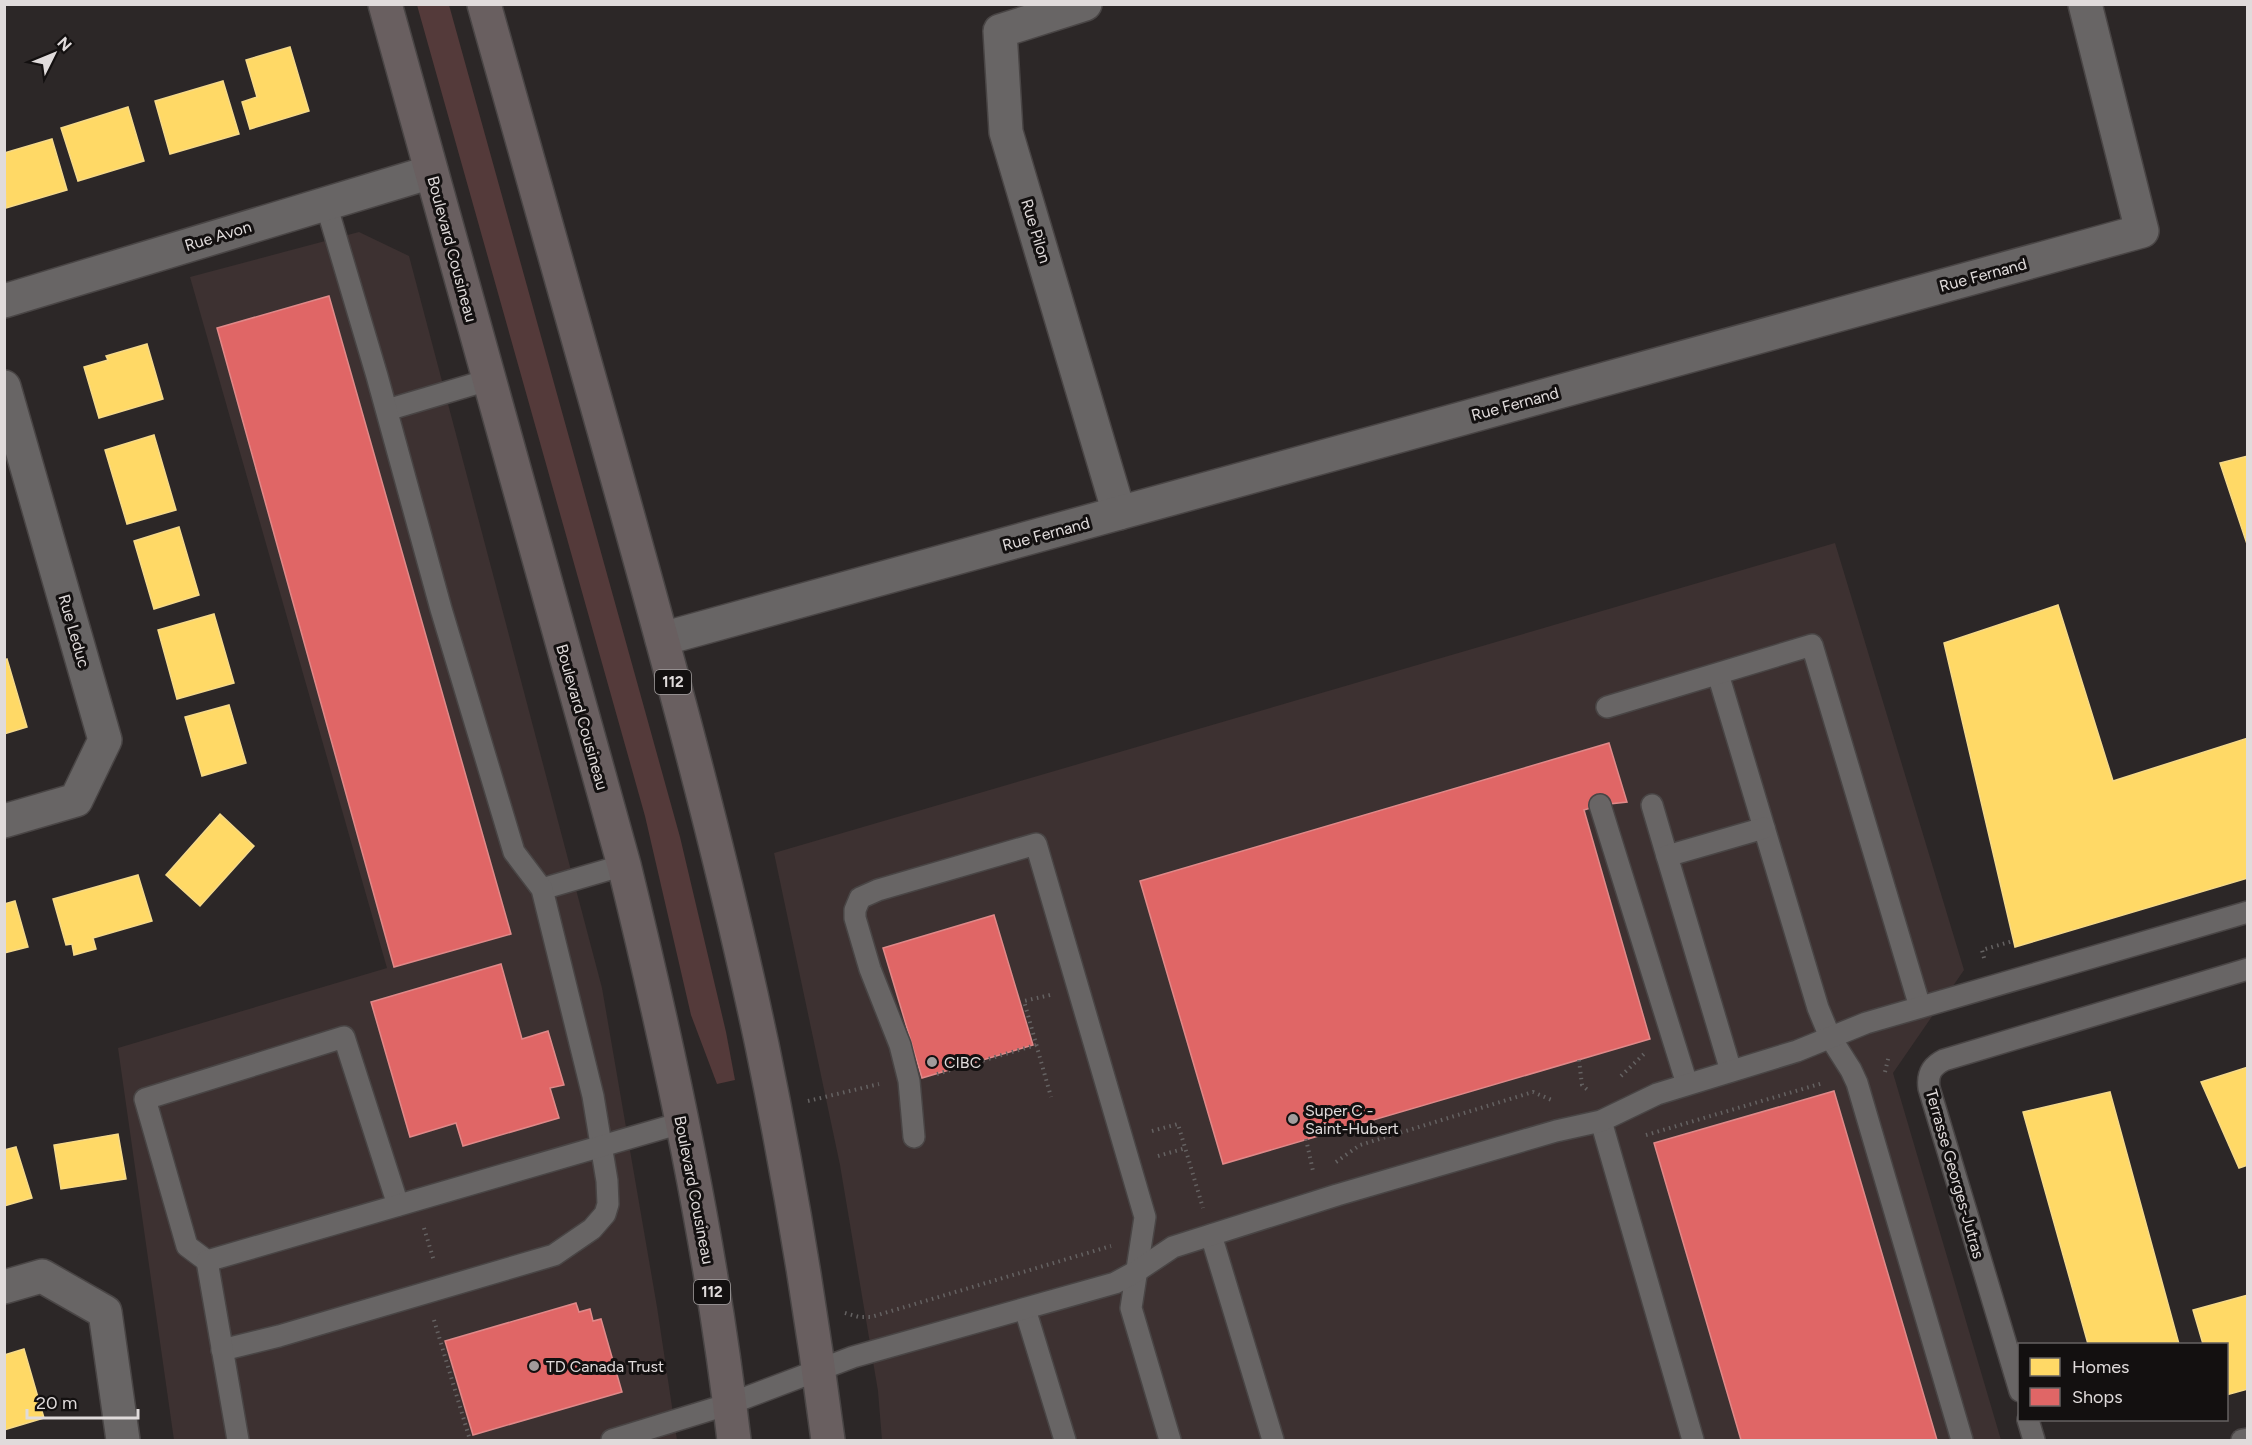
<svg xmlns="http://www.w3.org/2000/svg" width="2252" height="1445" font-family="Figtree,sans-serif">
	<rect width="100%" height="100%" fill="#2c2727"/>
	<g fill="#3d3131">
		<path d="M359 232 409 256 602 988 657 1307 677 1440H174L118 1048 387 968 190 277Z"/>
		<path d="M1835 543 1964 970 1893 1073 2001 1440H882L878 1391 840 1165 774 853Z"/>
	</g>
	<path fill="#543a3a" d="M417 5H449L680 837 726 1032 735 1080 717 1084 691 1015 645 816Z"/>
	<g fill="#ffd966" stroke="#f6da89" stroke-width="1.5">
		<path d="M290 47 309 111 250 129 242 102 257 97 246 60Z"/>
		<path d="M223 81 239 134 170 154 155 101Z"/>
		<path d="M128 107 144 161 78 181 61 128Z"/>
		<path d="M52 139 67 190 6 208 4 153Z"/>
		<path d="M147 344 163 399 99 418 84 367 108 360 106 356Z"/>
		<path d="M154 435 176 510 127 524 105 450Z"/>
		<path d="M2248 456V547L2220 463Z"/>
		<path d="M179 527 199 595 154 609 134 541Z"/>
		<path d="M2058 605 2113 781 2248 738V878L2015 947 1944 643Z"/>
		<path d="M214 614 234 683 177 699 158 630Z"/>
		<path d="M7 659 27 727 4 734V660Z"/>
		<path d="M229 705 246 763 202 776 185 717Z"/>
		<path d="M220 814 254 846 200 906 166 875Z"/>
		<path d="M138 875 152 921 93 938 96 949 74 955 72 944 66 945 53 899Z"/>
		<path d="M15 901 28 947 4 953V904Z"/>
		<path d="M2248 1067V1165L2239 1168 2201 1082Z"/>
		<path d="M2110 1092 2179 1344H2088L2023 1112Z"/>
		<path d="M118 1134 126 1179 61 1189 54 1145Z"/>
		<path d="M16 1147 32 1198 4 1206V1150Z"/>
		<path d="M2248 1295V1389L2226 1395V1344H2203L2193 1310Z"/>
		<path d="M24 1349 44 1418 4 1430V1355Z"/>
	</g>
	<g fill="#e06666" stroke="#e08989" stroke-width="1.5">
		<path d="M329 296 511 934 394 967 217 328Z"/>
		<path d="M1609 743 1627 802 1600 805 1584 810 1650 1039 1223 1164 1140 881Z"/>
		<path d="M994 915 1033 1045 922 1078 883 948Z"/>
		<path d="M501 964 522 1039 548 1031 564 1085 550 1088 559 1118 463 1146 456 1123 410 1137 371 1002Z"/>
		<path d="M1834 1091 1937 1440H1741L1654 1143Z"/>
		<path d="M576 1303 579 1312 590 1309 593 1321 601 1319 622 1392 473 1435 445 1341Z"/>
	</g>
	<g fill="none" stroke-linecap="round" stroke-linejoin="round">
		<defs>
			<g id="service">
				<path d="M387 410 488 380"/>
				<path d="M1718 674 1818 1008 1830 1037 1851 1070 1857 1083 1962 1440"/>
				<path d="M1607 707 1812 645 1920 1007"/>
				<path d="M1600 805 1687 1084"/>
				<path d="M1652 805 1667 856"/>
				<path d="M542 889 624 865"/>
				<path d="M1731 1071 1667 856 1764 828"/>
				<path d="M1601 1121 1693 1440"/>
				<path d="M914 1137 909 1081 900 1045 870 969 855 918V910L860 898 878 890 1036 844 1145 1217 1131 1308 1170 1440"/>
				<path d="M1211 1235 1273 1440"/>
				<path d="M207 1261 187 1246 145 1099 344 1037 398 1205"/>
				<path d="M1025 1309 1065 1440"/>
				<path d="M222 1350 279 1336 554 1255 592 1229 605 1214 608 1204 607 1181 593 1096 542 889 514 852 441 609 377 376 326 204"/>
				<path d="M2020 1391 1929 1088C1927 1074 1932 1066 1944 1060L2248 969"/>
				<path d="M2028 1420 2034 1440"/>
				<path d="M238 1440 207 1261 681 1123"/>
				<path d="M612 1440 729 1404 853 1357 1115 1283 1137 1271 1173 1247 1337 1195 1556 1131 1601 1121 1657 1094 1797 1051 1866 1023 2248 912"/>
				<path d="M2242 1440 2248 1439"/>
			</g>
			<g id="minor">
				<path d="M1085 4 1000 31 1006 132 1119 513"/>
				<path d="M4 301 431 172"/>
				<path d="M4 387 105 740 76 800 4 821"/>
				<path d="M662 639 2142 231 2085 4"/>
				<path d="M4 1287 42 1276 105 1312 123 1440"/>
			</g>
			<g id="primary">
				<path d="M385 4 624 865C670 1053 712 1248 734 1440"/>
				<path d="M484 4C525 150 566 295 607 441 663 641 719 842 762 1045 789 1176 811 1308 828 1440"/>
			</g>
		</defs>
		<use href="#service" stroke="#494545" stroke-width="24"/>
		<use href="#minor" stroke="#494545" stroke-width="36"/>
		<use href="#primary" stroke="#494545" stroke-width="36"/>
		<g stroke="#656262" stroke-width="4" stroke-dasharray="1.5 4.5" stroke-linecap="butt">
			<path d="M1984 958 1982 950 2013 941"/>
			<path d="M1050 995 1024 1001 1051 1097"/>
			<path d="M1579 1060 1582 1085 1590 1092"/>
			<path d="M1885 1072 1889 1055"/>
			<path d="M937 1074 1036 1045"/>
			<path d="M1621 1076 1644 1054"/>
			<path d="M808 1101 879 1084"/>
			<path d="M1152 1131 1178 1124 1203 1208"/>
			<path d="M1646 1135 1823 1083"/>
			<path d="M1306 1139 1313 1171"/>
			<path d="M1158 1156 1186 1148"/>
			<path d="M1336 1162 1360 1145 1533 1092 1554 1101"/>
			<path d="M424 1228 434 1261"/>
			<path d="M845 1313 859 1317H871L1111 1246"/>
			<path d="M434 1320 470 1440"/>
		</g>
		<use href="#service" stroke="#686565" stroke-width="21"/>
		<use href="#minor" stroke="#686565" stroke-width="33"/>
		<use href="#primary" stroke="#695f60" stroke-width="33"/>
	</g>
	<g fill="#a19c9c" stroke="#131010" stroke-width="2">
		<circle cx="932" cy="1062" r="6"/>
		<circle cx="1293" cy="1119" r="6"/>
		<circle cx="534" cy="1366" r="6"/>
	</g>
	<g text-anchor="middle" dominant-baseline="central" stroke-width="6" stroke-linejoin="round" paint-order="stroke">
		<g fill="#131010" stroke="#a29e9e" stroke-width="1.5">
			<rect x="655" y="670" width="36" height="24" rx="4.5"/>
			<rect x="694" y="1280" width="36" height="24" rx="4.5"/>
		</g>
		<g font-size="15" font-weight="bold" fill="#e0dbdb">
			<text x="673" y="682">112</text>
			<text x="712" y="1292">112</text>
		</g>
		<g font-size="16" fill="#e0dbdb" stroke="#131010">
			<text transform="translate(1036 231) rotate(73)">Rue Pilon</text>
			<text transform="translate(218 236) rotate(-17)">Rue Avon</text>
			<text transform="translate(452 249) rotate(75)">Boulevard Cousineau</text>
			<text transform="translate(1983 275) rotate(-15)">Rue Fernand</text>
			<text transform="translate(1515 404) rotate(-15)">Rue Fernand</text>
			<text transform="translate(1046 534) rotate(-15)">Rue Fernand</text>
			<text transform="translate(74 631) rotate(74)">Rue Leduc</text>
			<text transform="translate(582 717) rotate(74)">Boulevard Cousineau</text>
			<text transform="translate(1955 1174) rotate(74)">Terrasse Georges-Jutras</text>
			<text transform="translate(694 1190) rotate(79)">Boulevard Cousineau</text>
		</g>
		<g font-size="16" fill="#e0dbdb" stroke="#131010" text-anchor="start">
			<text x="944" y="1062">CIBC</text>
			<text x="1305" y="1110">Super C -<tspan x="1305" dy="18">Saint-Hubert</tspan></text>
			<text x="546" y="1366">TD Canada Trust</text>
		</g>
	</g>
	<rect width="2252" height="1445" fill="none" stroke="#e0dbdb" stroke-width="12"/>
	<rect x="2018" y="1343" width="210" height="78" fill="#131010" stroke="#656161" stroke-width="1.5"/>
	<rect x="2030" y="1358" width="30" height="18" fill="#ffd966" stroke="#656161" stroke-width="1.5"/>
	<text x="2072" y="1373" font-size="18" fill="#e0dbdb">Homes</text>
	<rect x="2030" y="1388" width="30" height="18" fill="#e06666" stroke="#656161" stroke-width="1.5"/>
	<text x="2072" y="1403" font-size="18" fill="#e0dbdb">Shops</text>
	<g transform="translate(54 54) rotate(47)" stroke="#131010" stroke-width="4.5" paint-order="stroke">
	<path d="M0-4.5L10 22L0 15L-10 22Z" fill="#e0dbdb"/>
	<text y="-9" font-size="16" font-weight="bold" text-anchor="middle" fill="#e0dbdb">N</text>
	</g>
	<path d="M27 1409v9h111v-9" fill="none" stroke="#e0dbdb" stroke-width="3"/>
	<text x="36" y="1409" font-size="18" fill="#e0dbdb" stroke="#131010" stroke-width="4.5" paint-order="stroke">20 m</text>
</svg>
